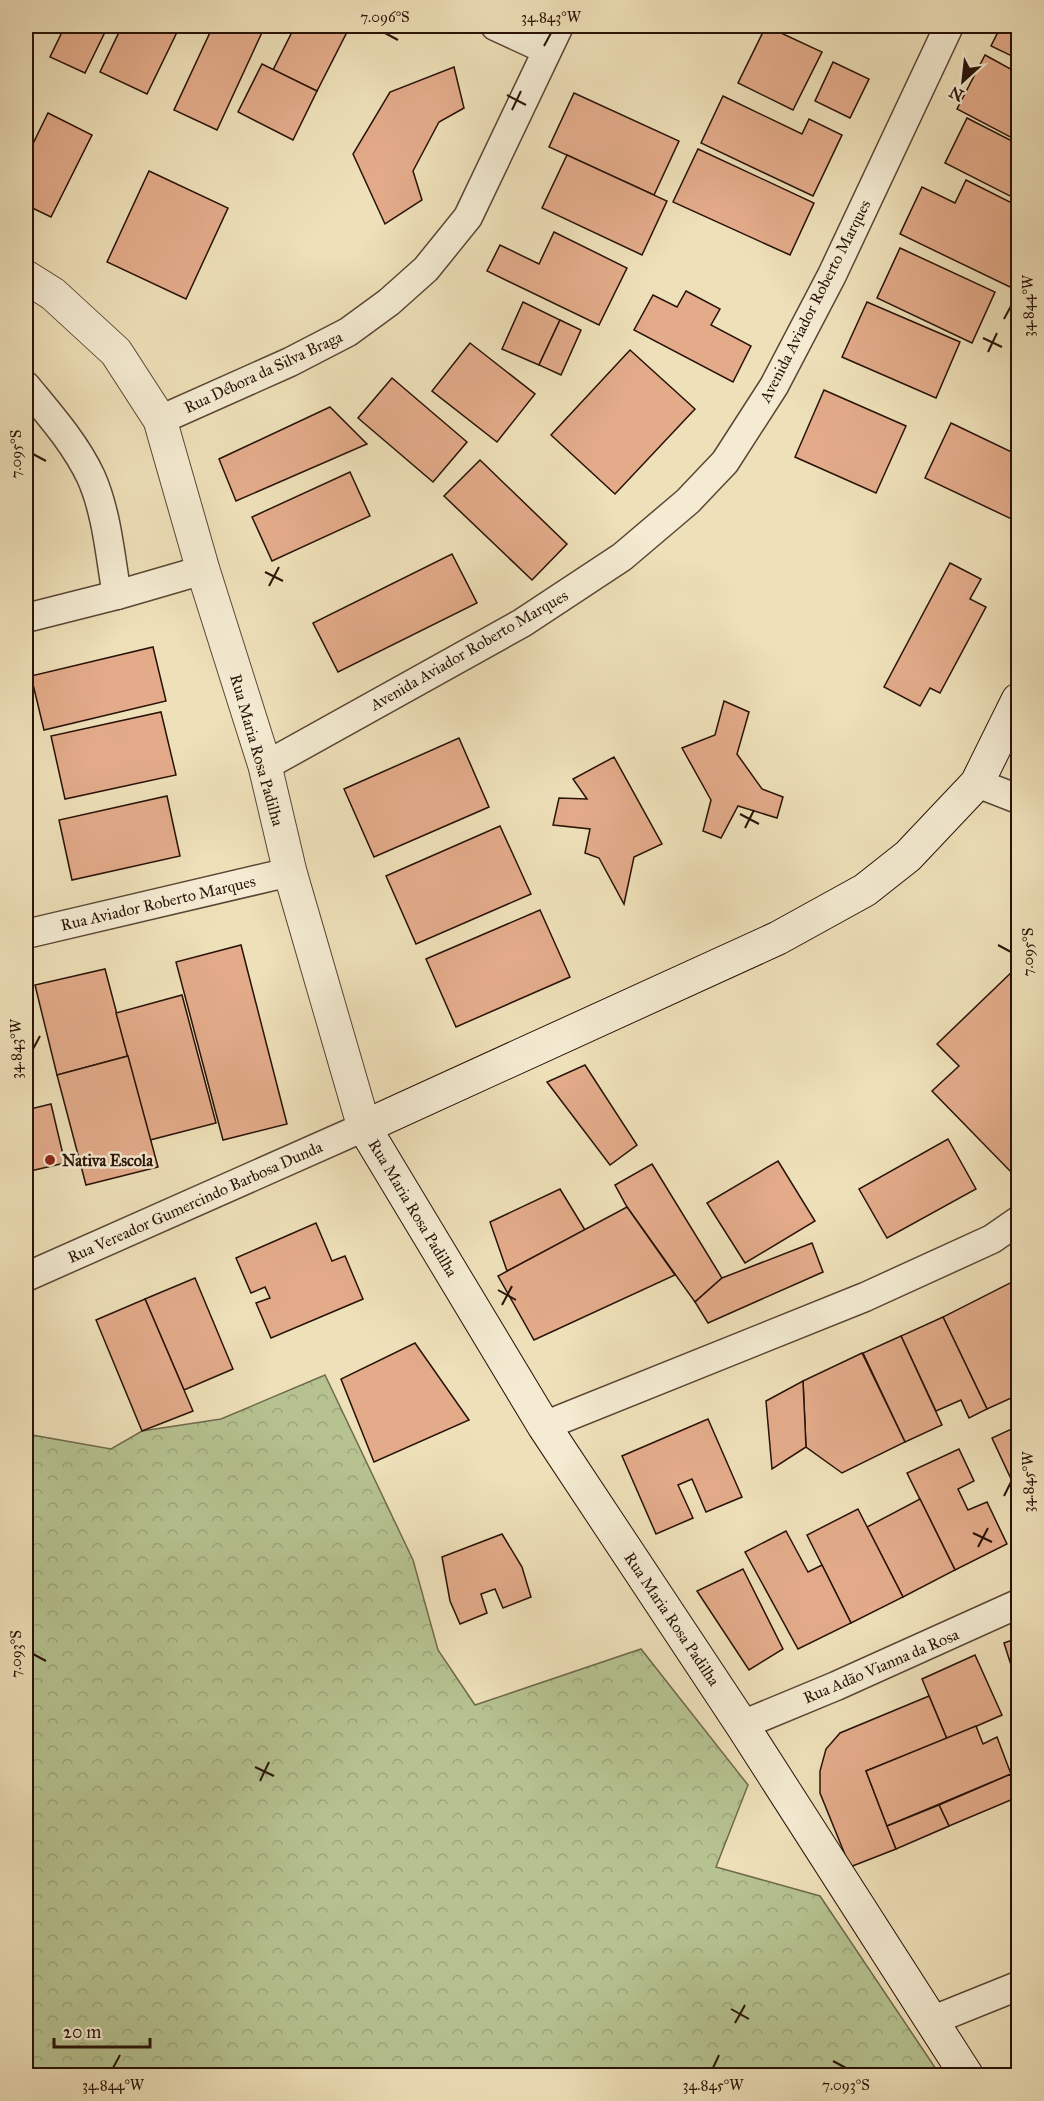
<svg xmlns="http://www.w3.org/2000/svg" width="1044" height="2101" font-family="'IM FELL Great Primer',serif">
	<defs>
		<pattern id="forest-crowns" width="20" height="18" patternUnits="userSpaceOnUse" patternTransform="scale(1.5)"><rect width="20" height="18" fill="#b6c391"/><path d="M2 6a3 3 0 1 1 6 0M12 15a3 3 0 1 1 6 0" fill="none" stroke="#9ca67c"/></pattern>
	</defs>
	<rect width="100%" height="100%" fill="#eee0b9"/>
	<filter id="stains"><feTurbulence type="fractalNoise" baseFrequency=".00333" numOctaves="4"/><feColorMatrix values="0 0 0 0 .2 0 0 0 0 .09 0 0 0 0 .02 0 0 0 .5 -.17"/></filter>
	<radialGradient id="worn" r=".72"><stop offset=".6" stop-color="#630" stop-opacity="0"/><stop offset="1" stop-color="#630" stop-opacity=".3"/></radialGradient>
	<path fill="url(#forest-crowns)" stroke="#6f6a4c" stroke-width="1.5" d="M325 1375 413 1560 438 1650 475 1705 641 1649 748 1785 716 1867 820 1896 940 2075H26V1434L111 1449 142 1431 221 1419Z"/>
	<g fill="#e3ab8a" stroke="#281207" stroke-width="1.5">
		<path d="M65 26H108L85 73 50 57Z"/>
		<path d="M122 26H180L147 94 100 72Z"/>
		<path d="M213 26H265L217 130 174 110Z"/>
		<path d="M295 26H335L347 32 317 91 273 70Z"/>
		<path d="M766 26 822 52 793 110 738 83Z"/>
		<path d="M1001 26H1018V59L991 46Z"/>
		<path d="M985 55 1018 73V141L957 109Z"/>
		<path d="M833 62 869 79 850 118 815 101Z"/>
		<path d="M262 64 317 91 293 140 238 112Z"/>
		<path d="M454 67 464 108 439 122 413 171 422 200 385 224 353 154 390 92Z"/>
		<path d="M574 93 679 141 654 195 549 147Z"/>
		<path d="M723 96 802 134 809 119 842 135 813 196 701 143Z"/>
		<path d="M48 113 92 135 51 217 26 205V158Z"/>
		<path d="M967 118 1018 144V200L945 163Z"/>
		<path d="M698 149 814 203 790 255 673 202Z"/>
		<path d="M567 155 667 201 642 255 542 208Z"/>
		<path d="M149 171 228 208 186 299 107 262Z"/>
		<path d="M966 180 1018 206V268L1010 287 900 234 922 187 955 203Z"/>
		<path d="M554 232 627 268 599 325 487 271 500 245 539 264Z"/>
		<path d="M900 248 995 292 972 343 877 298Z"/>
		<path d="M686 291 720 309 711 325 751 346 733 382 634 330 653 295 677 307Z"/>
		<path d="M523 302 560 320 539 365 502 349Z"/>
		<path d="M867 302 960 342 936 398 842 357Z"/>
		<path d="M560 320 581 330 561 375 539 365Z"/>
		<path d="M470 343 535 394 497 442 432 391Z"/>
		<path d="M630 350 695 409 615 494 551 435Z"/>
		<path d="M392 378 467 442 433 482 358 418Z"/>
		<path d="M824 390 906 426 876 493 795 457Z"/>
		<path d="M330 407 367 444 236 501 219 459Z"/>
		<path d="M951 423 1018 455V522L925 478Z"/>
		<path d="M480 460 567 544 532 580 444 496Z"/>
		<path d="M350 472 370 516 272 561 252 517Z"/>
		<path d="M26 521 32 547 26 549Z"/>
		<path d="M452 554 477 603 338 672 313 623Z"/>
		<path d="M950 563 981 579 970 599 986 607 940 693 930 688 920 706 884 687Z"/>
		<path d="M153 647 166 701 44 730 31 676Z"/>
		<path d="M724 701 749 712 737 754 762 789 783 797 777 818 738 806 721 838 703 831 711 800 682 748 715 735Z"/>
		<path d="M161 712 176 775 65 799 51 736Z"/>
		<path d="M459 738 489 807 374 857 344 789Z"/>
		<path d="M614 757 662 844 634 857 624 904 599 858 585 853 590 829 553 825 559 798 587 799 573 779Z"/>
		<path d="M167 796 180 856 72 880 59 820Z"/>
		<path d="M500 826 531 894 416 944 386 876Z"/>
		<path d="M540 910 570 977 456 1027 426 959Z"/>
		<path d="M241 945 287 1124 223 1140 176 962Z"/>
		<path d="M1018 966V1167L1012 1173 932 1091 959 1066 937 1044Z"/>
		<path d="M105 969 128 1056 57 1075 35 985Z"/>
		<path d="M182 995 216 1123 150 1140 116 1013Z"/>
		<path d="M128 1056 158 1167 86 1185 57 1075Z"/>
		<path d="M585 1065 637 1145 610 1165 547 1082Z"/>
		<path d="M26 1078 33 1108 26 1110Z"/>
		<path d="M51 1104 65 1163 26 1172V1110Z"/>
		<path d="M948 1139 976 1189 887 1238 859 1189Z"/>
		<path d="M778 1161 815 1221 745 1263 707 1203Z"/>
		<path d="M652 1164 722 1278 695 1302 627 1207 615 1185Z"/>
		<path d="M560 1189 585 1230 507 1271 490 1222Z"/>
		<path d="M627 1207 675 1275 534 1340 498 1276Z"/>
		<path d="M316 1223 332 1261 345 1256 363 1299 271 1338 256 1303 270 1298 265 1287 251 1293 236 1258Z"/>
		<path d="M812 1243 823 1272 708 1323 695 1302 722 1278Z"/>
		<path d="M195 1278 233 1369 184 1390 145 1299Z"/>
		<path d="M1018 1279V1395L987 1409 943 1317Z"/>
		<path d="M145 1299 193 1411 142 1431 96 1320Z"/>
		<path d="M943 1317 987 1409 969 1418 961 1400 936 1411 901 1336Z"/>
		<path d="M901 1336 942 1425 905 1442 863 1353Z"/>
		<path d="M415 1343 469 1420 374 1462 341 1379Z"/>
		<path d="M862 1353 905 1442 842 1473 806 1447 803 1381Z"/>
		<path d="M803 1381 806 1447 772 1469 766 1401Z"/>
		<path d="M708 1419 742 1497 706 1512 692 1479 678 1485 693 1518 656 1534 622 1456Z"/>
		<path d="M1018 1426V1494L992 1438Z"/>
		<path d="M959 1449 974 1481 958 1489 968 1510 987 1502 1007 1544 955 1570 907 1473Z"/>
		<path d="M920 1499 955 1570 903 1597 867 1527Z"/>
		<path d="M858 1509 903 1597 851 1623 807 1535Z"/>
		<path d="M786 1531 808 1572 822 1565 851 1623 798 1649 745 1552Z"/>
		<path d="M502 1534 522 1567 531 1597 503 1608 495 1589 481 1594 487 1613 460 1624 450 1601 442 1557Z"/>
		<path d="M743 1569 783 1649 749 1670 697 1591Z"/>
		<path d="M1018 1638V1687L1004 1643Z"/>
		<path d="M975 1655 1002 1715 947 1739 922 1679Z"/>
		<path d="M929 1696 947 1739 866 1771 896 1849 850 1867 820 1793V1771L826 1749 840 1733Z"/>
		<path d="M976 1726 983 1744 997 1737 1011 1774 887 1826 866 1771Z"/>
		<path d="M1011 1774 1018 1790V1797L949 1826 939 1805Z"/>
		<path d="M939 1805 949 1826 896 1849 887 1826Z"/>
	</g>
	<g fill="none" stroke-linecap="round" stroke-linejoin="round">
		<defs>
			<g id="minor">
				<path d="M495 26 547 50"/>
				<path d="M26 386C49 414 75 443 91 477 107 513 110 556 117 595"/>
				<path d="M160 420 290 362 348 332 389 302 426 269 468 217 559 26"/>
				<path d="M26 618 117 595 203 570"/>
				<path d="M265 766 522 623 622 557 688 501 725 462 774 386 832 275 949 26"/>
				<path d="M977 783 1018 799"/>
				<path d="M26 934 290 872"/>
				<path d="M26 1277 364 1127"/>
				<path d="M544 1426 865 1297 992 1239 1018 1221"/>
				<path d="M742 1725 836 1686 1018 1604"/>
				<path d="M931 2021 1018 1986"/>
			</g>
			<path id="tertiary" d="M26 277 53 294 116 352 160 420 203 570 265 766 290 872 364 1127"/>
			<path id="secondary" d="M967 2076 742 1725 544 1426 364 1127 778 938 865 890 908 856 977 783 1018 700"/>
		</defs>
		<use href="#minor" stroke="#5a4634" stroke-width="31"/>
		<use href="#tertiary" stroke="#5a4634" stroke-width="35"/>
		<use href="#secondary" stroke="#281207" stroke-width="35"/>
		<use href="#minor" stroke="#f4ebd2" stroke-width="28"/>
		<use href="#tertiary" stroke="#f4ebd2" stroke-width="33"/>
		<use href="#secondary" stroke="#f4ebd2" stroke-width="33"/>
	</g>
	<path fill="none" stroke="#281207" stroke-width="2" d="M385 33 398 40M544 46 551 33M507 95 526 105M512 110 521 91M1004 319 1011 306M983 338 1002 347M988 352 997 333M33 454 46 461M265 572 283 581M269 586 279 567M740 814 759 824M745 828 754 810M998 945 1011 952M33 1049 40 1036M498 1290 516 1300M502 1305 512 1286M1004 1496 1011 1482M973 1533 992 1542M978 1547 988 1528M33 1654 46 1661M255 1767 274 1776M260 1781 269 1762M731 2009 749 2019M735 2023 745 2005M833 2061 846 2068M113 2068 120 2055M713 2068 719 2055"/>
	<circle fill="#8f2418" stroke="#f4ebd2" stroke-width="2" cx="50" cy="1160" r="6"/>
	<g text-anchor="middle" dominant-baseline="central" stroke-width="5" stroke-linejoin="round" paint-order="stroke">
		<g font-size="16" fill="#281207" stroke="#f4ebd2">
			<text transform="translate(815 301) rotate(-63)">Avenida Aviador Roberto Marques</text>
			<text transform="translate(263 372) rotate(-25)">Rua Débora da Silva Braga</text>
			<text transform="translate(469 650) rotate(-30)">Avenida Aviador Roberto Marques</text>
			<text transform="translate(257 750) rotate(74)">Rua Maria Rosa Padilha</text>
			<text transform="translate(158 903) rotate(-13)">Rua Aviador Roberto Marques</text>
			<text transform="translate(195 1202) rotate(-24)">Rua Vereador Gumercindo Barbosa Dunda</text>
			<text transform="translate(413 1208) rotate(59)">Rua Maria Rosa Padilha</text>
			<text transform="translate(672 1619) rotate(56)">Rua Maria Rosa Padilha</text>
			<text transform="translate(881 1666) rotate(-23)">Rua Adão Vianna da Rosa</text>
		</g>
		<g font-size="16" font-weight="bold" fill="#281207" stroke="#f4ebd2" text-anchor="start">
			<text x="62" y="1160">Nativa Escola</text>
		</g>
	</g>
	<rect width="1044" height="2101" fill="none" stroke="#eee0b9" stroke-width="66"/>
	<g transform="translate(963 81) rotate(207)" stroke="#f4ebd2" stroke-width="4.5" paint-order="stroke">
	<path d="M0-4.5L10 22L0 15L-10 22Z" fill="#281207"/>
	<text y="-9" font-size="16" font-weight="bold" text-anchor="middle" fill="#281207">N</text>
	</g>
	<path d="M54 2038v9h96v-9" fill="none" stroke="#281207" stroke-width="3"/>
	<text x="63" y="2038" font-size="18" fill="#281207" stroke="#f4ebd2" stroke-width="4.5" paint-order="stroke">20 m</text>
	<rect x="33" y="33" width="978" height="2035" fill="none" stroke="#281207" stroke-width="2"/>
	<g font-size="15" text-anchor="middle" fill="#281207">
		<text x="385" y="22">7.096°S</text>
		<text x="551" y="22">34.843°W</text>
		<text transform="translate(1028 306) rotate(-90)" y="5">34.844°W</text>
		<text transform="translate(16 454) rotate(-90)" y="5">7.095°S</text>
		<text transform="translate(1028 952) rotate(-90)" y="5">7.095°S</text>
		<text transform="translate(16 1049) rotate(-90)" y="5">34.843°W</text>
		<text transform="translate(1028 1482) rotate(-90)" y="5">34.845°W</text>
		<text transform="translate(16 1654) rotate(-90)" y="5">7.093°S</text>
		<text x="113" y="2090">34.844°W</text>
		<text x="713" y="2090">34.845°W</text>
		<text x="846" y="2090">7.093°S</text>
	</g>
	<rect width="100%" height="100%" filter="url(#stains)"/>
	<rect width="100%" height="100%" fill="url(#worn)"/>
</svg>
